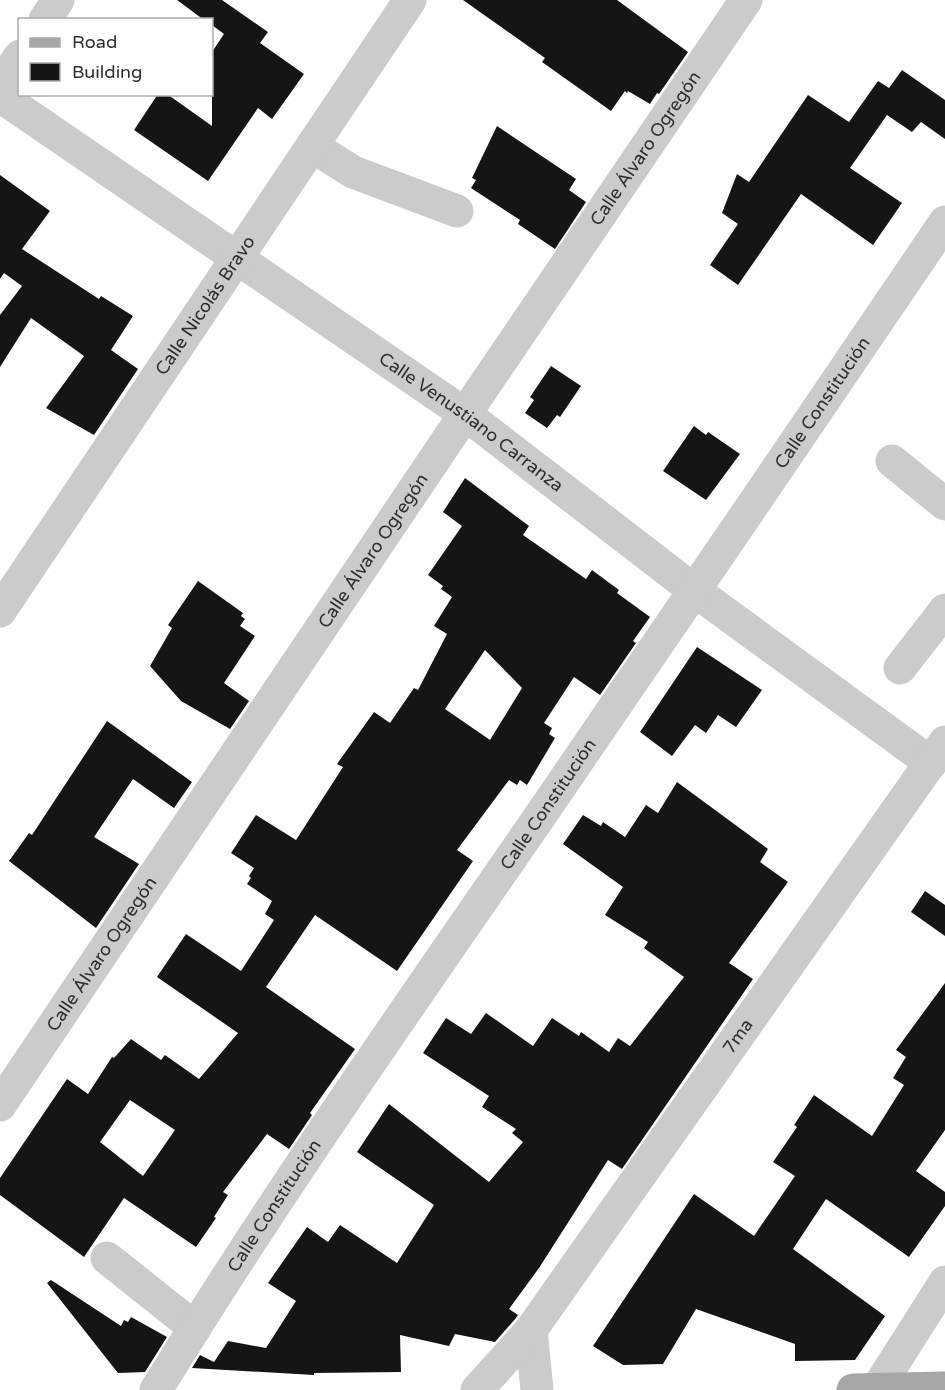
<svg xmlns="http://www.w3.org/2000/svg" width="945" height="1390" font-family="'Varela Round',sans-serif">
	<rect width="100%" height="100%" fill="#fff"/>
	<g fill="#151515" fill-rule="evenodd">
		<path d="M177 0H222L268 32 260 43 304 74 272 119 258 108 208 181 134 130 158 94H167L212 126V52L224 34 212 25V20H204Z"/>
		<path d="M463 0H617L688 52 659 94 657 93 650 104 628 91 627 93 625 91 611 111 542 62 545 58Z"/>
		<path d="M902 70 945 100V139L921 122 912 132 887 115 850 168 902 203 873 245 801 194 738 285 710 265 738 224 722 213 737 174 749 182 808 95 849 122 878 81 889 88Z"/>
		<path d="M497 126 576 179 569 190 586 202 555 249 518 224 520 220 471 188 476 180 472 178Z"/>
		<path d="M0 175 50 211 22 249 99 299 101 296 133 316 111 350 138 369 94 435 46 408 84 356 31 318 0 367V315L22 286 4 273 0 279Z"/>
		<path d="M551 366 581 386 560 417 557 415 547 428 525 413 534 400 530 397Z"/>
		<path d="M694 426 706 435 708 432 740 454 706 500 663 471Z"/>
		<path d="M465 478 529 526 523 535 586 579 592 570 619 590 617 593 650 617 633 641 636 643 600 695 574 677 544 723 552 728 549 734 555 738 527 785 520 780 517 785 509 780 457 850 473 861 397 971 315 915 266 987 355 1049 310 1113 312 1115 289 1149 267 1134 223 1192 228 1195 214 1217 216 1218 196 1247 124 1198 84 1257 0 1195V1178L67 1079 88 1094 112 1057 114 1058 131 1039 161 1060 165 1055 199 1079 238 1033 157 977 186 934 241 971 274 920 265 914 272 901 247 884 251 878 249 876 254 868 231 853 256 815 296 840 343 767 337 764 374 712 390 723 414 688 418 690 447 634 434 626 452 597 441 589 443 586 428 575 462 526 443 512ZM485 650 522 688 490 740 445 709ZM130 1100 175 1130 143 1176 100 1142Z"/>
		<path d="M198 581 243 613 241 616 245 619 240 626 255 636 224 683 249 701 230 729 181 701 150 666 172 628 168 625Z"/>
		<path d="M697 647 762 690 736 727 718 715 706 733 695 725 672 756 640 732Z"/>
		<path d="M107 721 192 782 174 808 133 779 94 837 139 864 96 928 9 861 29 833 32 835Z"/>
		<path d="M677 782 768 849 760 862 788 882 729 963 753 979 622 1169 608 1160 539 1268 509 1309 518 1315 516 1318 495 1342 455 1334 449 1346 400 1335 401 1372 314 1373V1375L192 1368 200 1355 214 1362 228 1341 266 1348 296 1301 268 1283 307 1227 328 1242 340 1225 397 1263 434 1205 357 1152 389 1104 489 1182 523 1142 512 1133 516 1129 482 1107 489 1096 423 1053 446 1018 471 1034 486 1013 533 1046 552 1018 579 1036 581 1032 609 1052 618 1038 630 1046 684 977 644 948 648 942 605 915 623 887 563 844 583 815 601 826 603 822 625 837 646 805 658 813Z"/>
		<path d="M925 891 945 905V936L911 912Z"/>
		<path d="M945 983V1130L916 1171 945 1192V1206L909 1257 826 1199 793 1249 885 1316 855 1360 795 1361V1344L696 1309 663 1364 623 1365 593 1346 694 1194 754 1236 795 1176 773 1162 797 1127 794 1125 814 1095 872 1136 904 1085 893 1078 906 1057 896 1050Z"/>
		<path d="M51 1280 121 1326 124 1320 128 1322 131 1317 167 1337 145 1372 118 1373 47 1283Z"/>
	</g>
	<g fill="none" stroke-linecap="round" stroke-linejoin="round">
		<g stroke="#cbcbcb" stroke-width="33">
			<path d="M45 20 58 0"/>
			<path d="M0 85 20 56"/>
			<path id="s1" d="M0 96 465 414 695 591 931 763"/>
			<path d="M312 146 353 172 457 211"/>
			<path d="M892 461 945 504"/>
			<path id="s2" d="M0 611 410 0"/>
			<path d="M900 668 945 610"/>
			<path id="s3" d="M0 1105 465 414 746 0"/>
			<path d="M107 1258 195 1328"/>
			<path d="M531 1330 537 1390"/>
			<path d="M877 1389 945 1282"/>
			<path id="s4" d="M156 1390C276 1195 408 1007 538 819 674 621 810 421 945 222"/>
			<path id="s5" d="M477 1390 531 1330 945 742"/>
		</g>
		<path stroke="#a6a6a6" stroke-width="33" d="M853 1390 945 1388"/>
	</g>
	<g text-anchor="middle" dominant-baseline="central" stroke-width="6" stroke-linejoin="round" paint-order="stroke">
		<g font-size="18" fill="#2e2e2e" stroke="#fff">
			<text stroke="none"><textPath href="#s3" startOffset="1154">Calle Álvaro Ogregón</textPath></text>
			<text stroke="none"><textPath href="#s2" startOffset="368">Calle Nicolás Bravo</textPath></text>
			<text stroke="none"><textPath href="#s4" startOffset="1191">Calle Constitución</textPath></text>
			<text stroke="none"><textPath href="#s1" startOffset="573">Calle Venustiano Carranza</textPath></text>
			<text stroke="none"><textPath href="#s3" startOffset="668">Calle Álvaro Ogregón</textPath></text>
			<text stroke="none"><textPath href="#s4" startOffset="705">Calle Constitución</textPath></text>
			<text stroke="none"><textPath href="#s3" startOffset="182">Calle Álvaro Ogregón</textPath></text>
			<text stroke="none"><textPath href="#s5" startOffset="440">7ma</textPath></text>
			<text stroke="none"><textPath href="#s4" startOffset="219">Calle Constitución</textPath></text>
		</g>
	</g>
	<rect x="18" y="18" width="195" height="78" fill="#ffffff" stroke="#ababab" stroke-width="1.5"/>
	<rect x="30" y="38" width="30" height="9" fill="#a6a6a6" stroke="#ababab" stroke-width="1.5"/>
	<text x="72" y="48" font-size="18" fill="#2e2e2e">Road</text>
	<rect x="30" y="63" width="30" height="18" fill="#151515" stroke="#ababab" stroke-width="1.5"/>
	<text x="72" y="78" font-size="18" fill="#2e2e2e">Building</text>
</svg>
